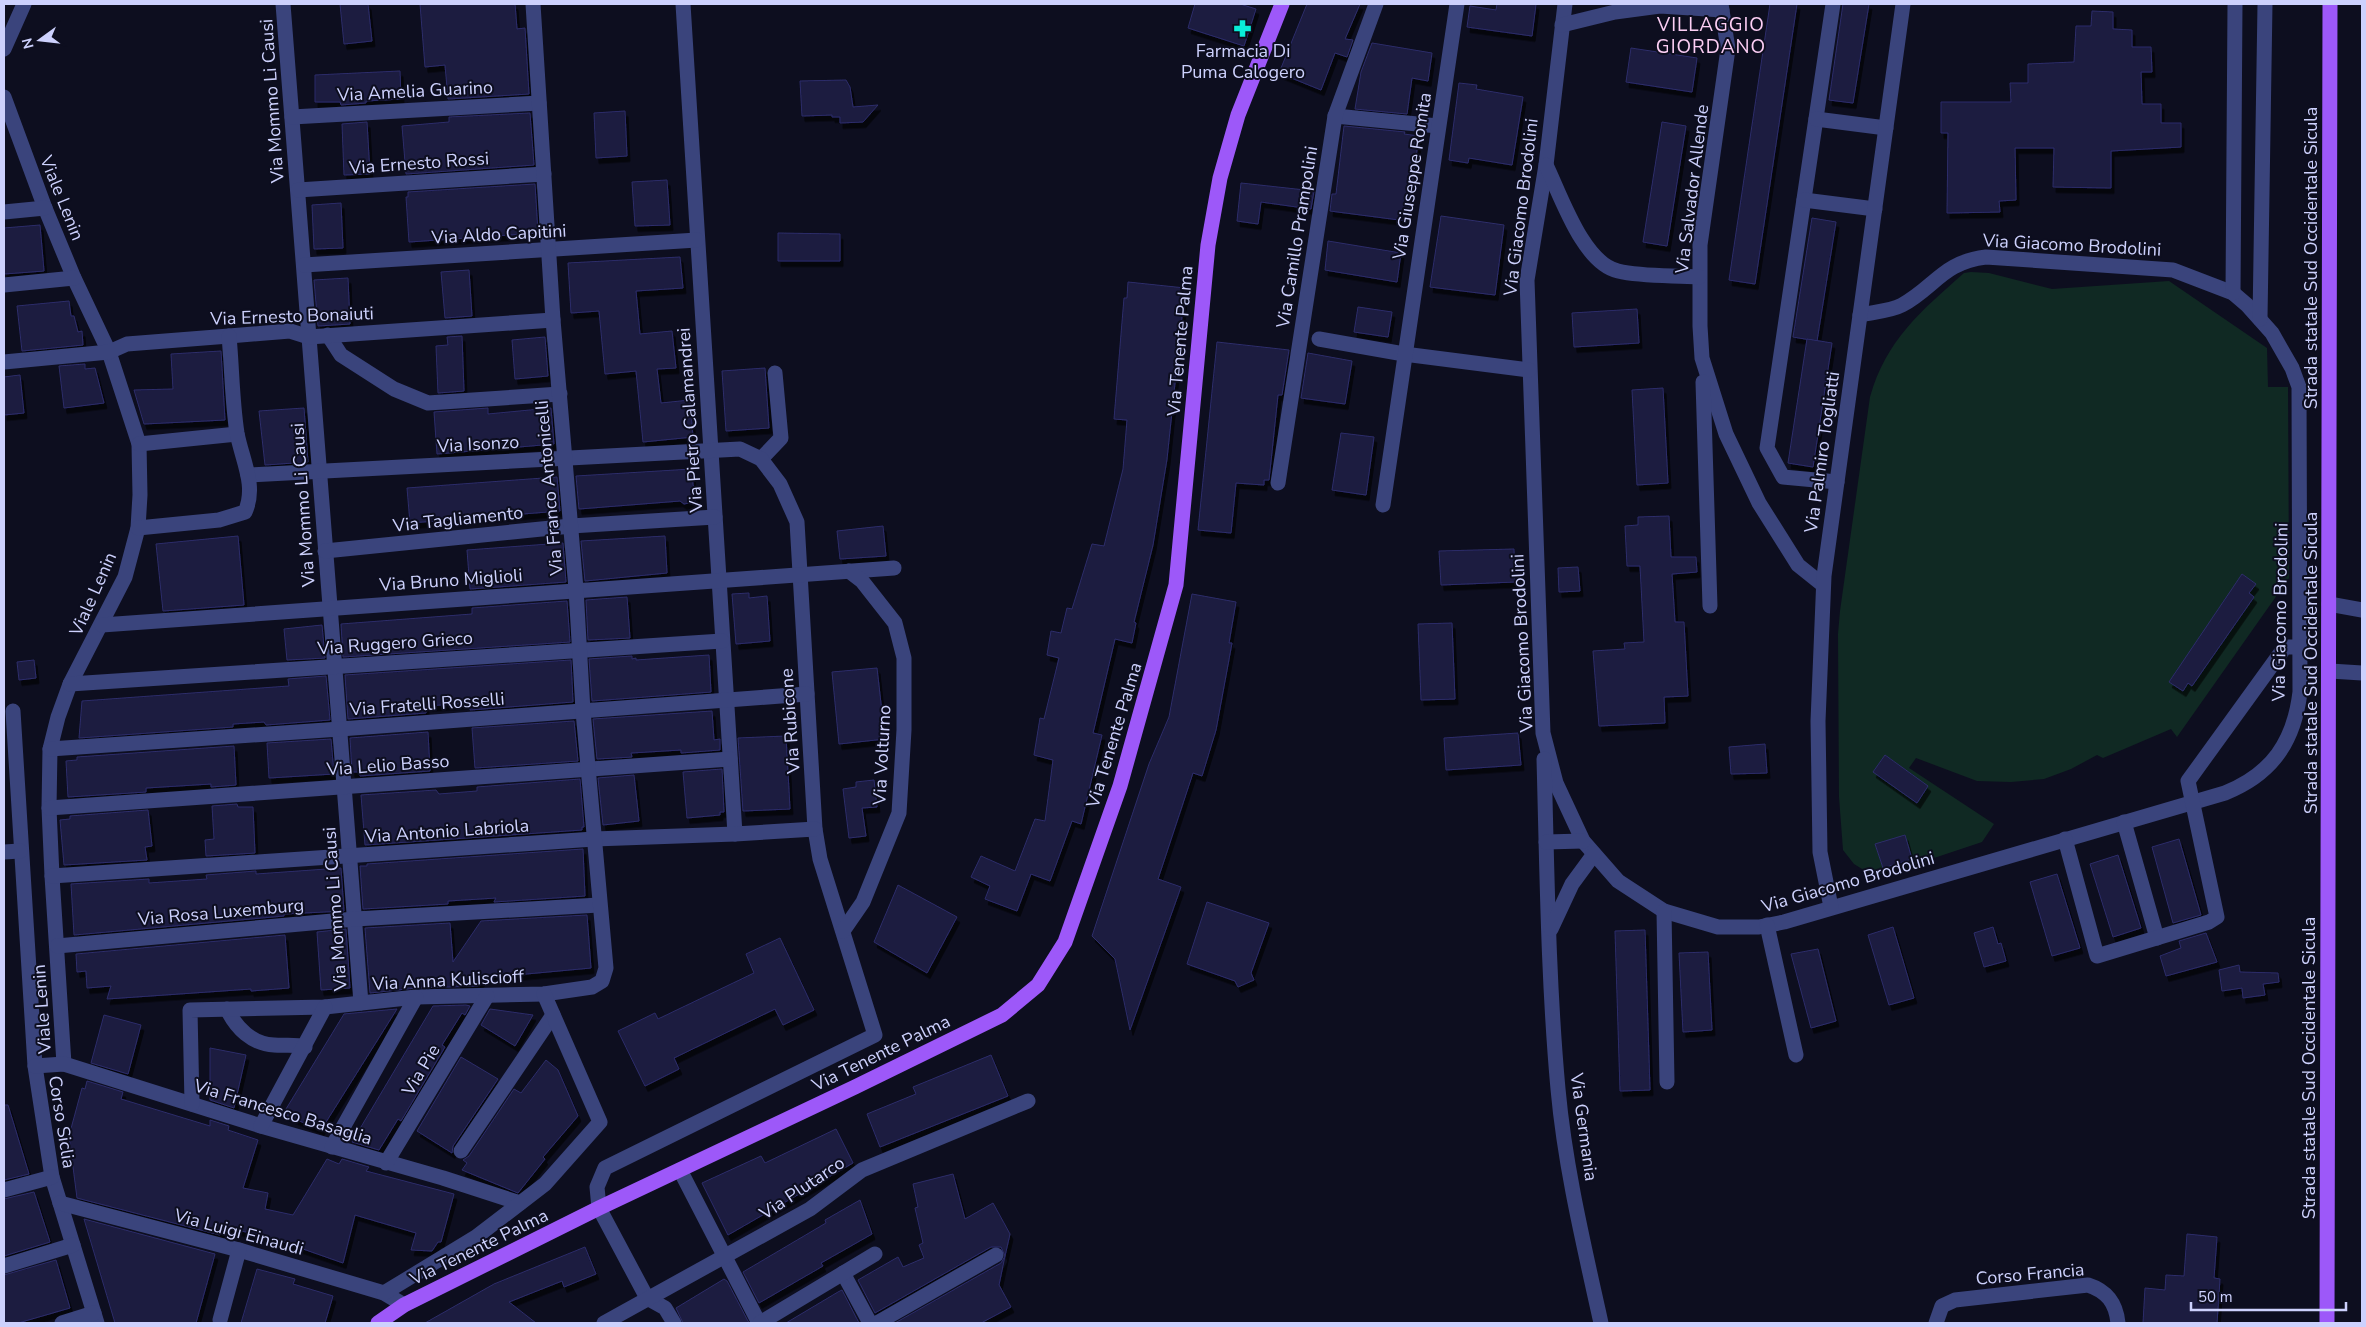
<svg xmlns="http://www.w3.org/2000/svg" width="2366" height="1327" font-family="'Nunito Sans',sans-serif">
	<defs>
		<filter id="shadow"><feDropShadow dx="3" dy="5.5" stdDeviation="0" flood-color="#0009"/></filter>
	</defs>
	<rect width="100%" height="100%" fill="#0d0e1f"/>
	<path fill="#102923" d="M1971 272 1989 273 2052 289 2169 281 2267 348 2268 387H2288L2289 578 2177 737 2171 729 2103 758 2097 755 2071 769 2044 779 2011 782 1977 781 1916 758 1909 768 1994 824 1982 842 1913 865 1880 874 1867 872 1854 864 1843 850 1839 797 1838 634 1840 611 1870 397C1886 340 1921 311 1964 273Z"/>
	<g fill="#1a1a3f" stroke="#2d2d6a" filter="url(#shadow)">
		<path d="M340 4H368L372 41 344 44Z"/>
		<path d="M420 4H515L517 29 525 28 529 94 448 99 445 65 425 67Z"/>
		<path d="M1195 4H1240L1256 9 1244 46 1188 28Z"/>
		<path d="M1307 4H1360L1345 39 1353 40 1347 57 1335 53 1321 90 1279 73Z"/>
		<path d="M1497 4H1536L1532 36 1467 27 1470 6 1496 10Z"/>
		<path d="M1770 4H1797L1755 284 1729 280Z"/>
		<path d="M1843 4H1869L1853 103 1829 100Z"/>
		<path d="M2092 11 2113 12V29L2132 30V47H2151L2152 72H2141L2142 104H2161V123H2181V147L2111 151V188L2053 187 2054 148H2015L2016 200 1999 201 2000 212 1947 213 1948 133H1941V102H2011L2010 83H2028V64L2074 62 2076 26H2091Z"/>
		<path d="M1372 43 1432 53 1428 81 1412 78 1407 114 1355 109 1361 72Z"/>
		<path d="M1631 48 1697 58 1692 92 1626 82Z"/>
		<path d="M400 71 401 99 366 101V103L341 105 340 102H315V75Z"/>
		<path d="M846 80 850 87 853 107 878 105 863 122 840 123V117H832V115L802 116 800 81Z"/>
		<path d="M1459 83 1477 85 1476 89 1523 97 1512 165 1469 158 1468 163 1449 160Z"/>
		<path d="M625 111 627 156 596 158 594 113Z"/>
		<path d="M530 113 534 165 406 174 402 126 449 122V117Z"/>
		<path d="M367 122 370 174 344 175 342 124Z"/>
		<path d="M1662 122 1686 126 1667 246 1643 242Z"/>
		<path d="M1344 126 1405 132 1404 134 1419 136 1407 221 1330 211 1332 194H1336Z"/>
		<path d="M667 180 670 225 635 226 632 182Z"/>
		<path d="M1241 183 1314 191 1311 209 1261 202 1258 224 1237 221Z"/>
		<path d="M535 184 538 233 409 242 406 197H408V192Z"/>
		<path d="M341 203 343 248 314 249 312 205Z"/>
		<path d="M1441 216 1504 225 1495 295 1430 287Z"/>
		<path d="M1812 218 1836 222 1817 341 1793 337Z"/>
		<path d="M40 225 44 271 4 274V228Z"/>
		<path d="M778 233 840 234V261H778Z"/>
		<path d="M1328 241 1401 253 1397 282 1325 270Z"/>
		<path d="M680 257 683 288 636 291 640 334 672 331 676 368 657 369 661 403 690 400 693 437 643 442 636 371 605 374 599 311 571 313 568 263Z"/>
		<path d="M469 270 472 316 445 318 441 272Z"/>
		<path d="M348 278 350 324 318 326 314 280Z"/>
		<path d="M1128 282 1185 288 1167 459 1153 545 1134 622 1136 623 1132 643 1115 639 1093 733 1102 735 1081 824 1072 821 1050 881 1031 874 1017 911 985 899 990 886 971 877 981 856 1015 871 1035 819 1045 821 1053 760 1034 755 1040 718 1044 719 1059 658 1047 655 1051 631 1061 633 1067 608 1072 609 1092 544 1104 546 1123 469 1127 420 1114 419 1124 298H1127Z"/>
		<path d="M69 301 71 316H74L78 332 82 331 83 345 22 351 17 306Z"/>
		<path d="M1358 307 1392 312 1388 337 1354 332Z"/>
		<path d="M1637 309 1639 343 1574 347 1572 313Z"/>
		<path d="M462 336 464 391 438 393 436 346 448 345 447 337Z"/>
		<path d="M545 337 548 376 515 379 512 340Z"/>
		<path d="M1807 339 1832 343 1813 467 1788 463Z"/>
		<path d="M1217 342 1289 350 1282 395H1278L1269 480H1264V485L1236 483 1231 533 1198 530Z"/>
		<path d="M221 351 225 420 144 424 134 390 173 389 171 354Z"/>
		<path d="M1308 353 1352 361 1345 404 1301 398Z"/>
		<path d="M85 364V369L95 368 104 403 64 408 59 366Z"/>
		<path d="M765 368 769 428 726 431 722 371Z"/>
		<path d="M20 375 24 413 4 415V377Z"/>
		<path d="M1663 388 1668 483 1637 485 1632 390Z"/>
		<path d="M304 408 308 462 265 465 259 411Z"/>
		<path d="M488 408V414L551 408 554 444 437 454 434 412Z"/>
		<path d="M1341 433 1374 437 1366 495 1332 490Z"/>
		<path d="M692 469 693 485 697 494 695 502 684 504 680 501 579 509 576 476Z"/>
		<path d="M557 477 560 511 410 523 407 488Z"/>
		<path d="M1669 516 1671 557H1696L1697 572 1672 574 1675 622H1684L1688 696 1664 697 1665 723 1599 726 1593 651 1625 649 1624 643 1644 642 1640 566H1627L1625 526 1638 525V517Z"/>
		<path d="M883 526 886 556 840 559 837 531Z"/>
		<path d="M238 536 244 605 163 611 156 544Z"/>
		<path d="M665 536 667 573 585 581 581 541Z"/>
		<path d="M563 543 566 582 470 589 467 550Z"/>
		<path d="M1514 549 1515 582 1441 585 1439 551Z"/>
		<path d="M1578 567 1580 591 1559 592 1558 568Z"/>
		<path d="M2242 574 2256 584 2249 593 2254 597 2192 686 2188 683 2183 691 2169 682Z"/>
		<path d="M749 593V598L767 596 770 641 736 644 732 594Z"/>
		<path d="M1192 594 1236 602 1229 643H1232L1216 730 1202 776 1193 773 1158 879 1181 887 1130 1030 1115 959 1092 936 1149 764 1169 717Z"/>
		<path d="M627 597 630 638 588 640 586 600Z"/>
		<path d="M567 601 570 642 343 657 341 624 472 614V608Z"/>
		<path d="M1452 623 1455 699 1421 700 1418 624Z"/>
		<path d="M322 625 325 658 287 660 284 629Z"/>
		<path d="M709 655 711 692 592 701 589 659 632 656V659L636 658V660Z"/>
		<path d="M34 660 36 678 19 680 17 662Z"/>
		<path d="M571 660 573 702 470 710V703L426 706V713L348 719 345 675Z"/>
		<path d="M877 668 885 739 839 744 832 672Z"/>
		<path d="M326 676 330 720 266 725 264 722 233 724V727L79 738 82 701 289 686 288 679Z"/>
		<path d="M712 711 714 740 720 739V750L681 753V750L631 753 632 757 597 759 593 719Z"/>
		<path d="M574 721 578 761 475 768 472 728Z"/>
		<path d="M428 732 430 771 360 776 359 772H352L350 738Z"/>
		<path d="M1518 733 1521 765 1446 770 1444 738Z"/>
		<path d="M786 736 790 809 743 811 738 738Z"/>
		<path d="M331 739 334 774 269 778 267 743Z"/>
		<path d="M1765 744 1767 773 1731 774 1729 747Z"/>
		<path d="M234 746 236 785 211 787V784L146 788V792L68 797 66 761 77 760V757Z"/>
		<path d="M1885 755 1928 786 1917 803 1873 772Z"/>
		<path d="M722 769 724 812H720V815L687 818 683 772Z"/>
		<path d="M634 775 639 821 603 825 598 778Z"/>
		<path d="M580 779 584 827H582V830L365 845 361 795 436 790 439 794 477 791V787Z"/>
		<path d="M874 780 877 807 862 808 866 836 849 838 843 789 856 787V782Z"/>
		<path d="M237 804 238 807H253L255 853 206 856 205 840 214 839 212 806Z"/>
		<path d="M148 810 152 846 145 847 147 860 64 865 60 820 70 819V816Z"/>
		<path d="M1905 835 1912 859 1883 868 1875 844Z"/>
		<path d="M2179 839 2201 915 2173 923 2152 847Z"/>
		<path d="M583 849 585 896 494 902 496 898 448 901V904L363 909 360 866H367V864Z"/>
		<path d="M2118 855 2141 928 2113 937 2090 864Z"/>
		<path d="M341 868 344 911 284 914V916L74 935 71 884 149 879V883L207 879 206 875 256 871V874Z"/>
		<path d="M2057 874 2080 948 2052 956 2030 882Z"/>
		<path d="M898 885 957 917 927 973 874 942Z"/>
		<path d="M1207 902 1269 923 1251 973 1254 980 1238 987 1235 981 1187 964Z"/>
		<path d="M587 915 591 968 483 978 478 986 416 988 370 993 365 928 450 923 453 962 481 921Z"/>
		<path d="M1893 927 1914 998 1889 1005 1868 935Z"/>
		<path d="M1993 927 1998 944 2001 943 2006 961 1984 967 1974 933Z"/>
		<path d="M346 929 350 988 321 990 317 932Z"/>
		<path d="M1645 930 1650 1090 1620 1091 1615 931Z"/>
		<path d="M2206 933 2217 962 2166 976 2160 956 2181 948 2179 941Z"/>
		<path d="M285 935 289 988 251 991V989L107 999 111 986 87 988 86 971 77 972 76 954Z"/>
		<path d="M780 938 814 1010 783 1025 775 1009 674 1058 679 1069 645 1086 618 1031 655 1013 658 1019 754 973 746 954Z"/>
		<path d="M1818 949 1836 1021 1811 1028 1791 954Z"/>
		<path d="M1708 952 1712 1030 1683 1032 1679 953Z"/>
		<path d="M2239 965 2240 972 2278 973 2279 982 2263 984 2265 995 2243 998 2242 988 2222 991 2219 970Z"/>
		<path d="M466 1005 470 1006 465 1015 462 1013 442 1045 445 1047 401 1121 398 1119 379 1150 352 1142 433 1006Z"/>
		<path d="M397 1009 321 1130 283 1114 344 1014Z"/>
		<path d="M490 1009 533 1015 515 1046 481 1025Z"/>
		<path d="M104 1015 141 1025 128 1074 91 1063Z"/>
		<path d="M210 1048 246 1055 234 1108 210 1100Z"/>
		<path d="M991 1055 1008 1096 880 1147 867 1114 916 1094 913 1087Z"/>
		<path d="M461 1057 498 1079 453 1146 452 1153 417 1131Z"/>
		<path d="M546 1060 558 1070 578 1116 543 1157 545 1159 518 1193 462 1170 467 1163 463 1160 469 1156 514 1089 521 1093Z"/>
		<path d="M87 1081 123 1092 121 1099 210 1126V1120L229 1126 228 1130 258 1140 243 1188 268 1193 265 1209 293 1215 327 1159 339 1164 342 1159 369 1167 366 1171 454 1194 441 1242H438L432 1251 411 1250 416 1233 355 1215 343 1263 269 1237 223 1227 220 1235 77 1198 69 1136 82 1088 85 1089Z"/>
		<path d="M4 1105H8L29 1174 4 1180Z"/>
		<path d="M836 1129 853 1163 728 1235 702 1183 761 1156 765 1163Z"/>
		<path d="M953 1174 965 1219 993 1203 1010 1234 1005 1256 1001 1247H991L875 1313 858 1280 898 1257 903 1267 924 1258 919 1245 923 1243 915 1208 918 1207 913 1184Z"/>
		<path d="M34 1192 50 1242 4 1256V1199Z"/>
		<path d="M860 1200 872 1234 821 1263 823 1266 759 1303 743 1272 826 1223 825 1220Z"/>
		<path d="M84 1219 215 1254 196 1323H115Z"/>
		<path d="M2187 1234 2217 1237 2214 1278 2220 1279 2217 1323H2143L2145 1288 2165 1290 2166 1275 2184 1276Z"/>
		<path d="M585 1247 596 1274 564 1287 562 1281 509 1302 536 1323H425L494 1284Z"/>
		<path d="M1005 1256 999 1285 1011 1307 981 1323H895L1001 1263Z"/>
		<path d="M56 1260 70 1308 18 1323H4V1275Z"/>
		<path d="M257 1269 295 1279 293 1284 333 1296 325 1323H241Z"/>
		<path d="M724 1279 727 1281 749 1323H683L676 1308Z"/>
		<path d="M842 1290 859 1323H786L838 1292Z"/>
	</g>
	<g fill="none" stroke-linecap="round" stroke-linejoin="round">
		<g stroke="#3a447c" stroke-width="15">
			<path d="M283 4 361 1003"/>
			<path d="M683 4 735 834"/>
			<path d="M1565 4 1546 165 1527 280 1543 733 1556 783 1583 841 1618 881 1664 911 1718 927H1759L1784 922 2225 793C2272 774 2294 742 2300 692L2299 387 2292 368 2272 333 2247 305 2233 293 2173 270 1986 257C1943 262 1935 287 1902 305 1891 311 1873 312 1860 315"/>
			<path d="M1721 4 1728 49 1700 245V326L1702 358 1726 434 1759 503 1798 565 1823 585"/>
			<path d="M1833 4 1767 448 1783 477 1837 482"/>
			<path d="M1562 25 1615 12 1660 6 1722 10"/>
			<path d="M4 49 24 4"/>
			<path d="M4 97 45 208 74 278 109 352 139 444 140 495 138 528 125 577 70 684 58 717 50 749 49 808 52 876 64 1064"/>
			<path d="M1335 116 1438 126"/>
			<path d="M292 117 539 103"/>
			<path d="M1816 119 1886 128"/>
			<path d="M1546 165C1561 196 1583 263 1618 271 1643 277 1673 275 1699 277"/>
			<path d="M298 190 544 174"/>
			<path d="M1804 200 1875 209"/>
			<path d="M4 212 45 208"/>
			<path d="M304 265 697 240"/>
			<path d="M4 285 74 278"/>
			<path d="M2233 293 2235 4"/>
			<path d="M2260 319 2265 4"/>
			<path d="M328 335 341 355 394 389 428 403 560 394"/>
			<path d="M1319 339 1404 354 1529 370"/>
			<path d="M4 362 109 352 127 344 229 336 290 331 309 337 553 320"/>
			<path d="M1703 382 1710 606"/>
			<path d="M139 444 237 434"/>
			<path d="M761 459 781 438 775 373"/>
			<path d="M248 475 740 449 761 459 780 484 797 522 815 829 820 859 875 1035 605 1168 597 1187 599 1208 647 1298 665 1308 674 1323"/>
			<path d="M1278 483 1335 116 1376 4"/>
			<path d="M1383 505 1457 4"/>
			<path d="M138 528 219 520 245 512C257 486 242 460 237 433 232 401 232 368 229 336"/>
			<path d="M325 551 571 526 715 517"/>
			<path d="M2329 604 2362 610"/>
			<path d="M102 625 894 568"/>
			<path d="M2330 671 2362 673"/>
			<path d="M70 684 722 641"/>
			<path d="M13 711 35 1066 52 1177 97 1323"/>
			<path d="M50 749 340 729 807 694"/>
			<path d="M1544 759C1547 869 1548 979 1558 1089 1565 1167 1584 1246 1601 1323"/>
			<path d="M49 808 730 759"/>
			<path d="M2124 822 2157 938"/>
			<path d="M2065 839 2097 956 2209 922 2217 917 2188 781 2285 647H2299"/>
			<path d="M1546 842 1583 841"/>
			<path d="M4 852 20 851"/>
			<path d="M52 876 594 839 735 834 815 829"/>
			<path d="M1831 907 1820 852 1818 721 1824 576 1903 4"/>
			<path d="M1664 911 1667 1082"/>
			<path d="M1767 925 1796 1055"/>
			<path d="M1551 929 1572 884 1594 854"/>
			<path d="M843 931 863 902 899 813 904 730V658L895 623 862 581 849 571"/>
			<path d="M57 946 355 919 599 905"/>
			<path d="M227 1009C236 1028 252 1044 274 1045 285 1046 295 1044 305 1047"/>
			<path d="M35 1066 64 1064 261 1126 443 1178 520 1203"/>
			<path d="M192 1104 190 1010 325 1007 416 997 544 994 592 987 602 981 606 968 583 711 576 589 553 320 533 4"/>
			<path d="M261 1126 325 1007"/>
			<path d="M332 1147 416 997"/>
			<path d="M461 1151 553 1015"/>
			<path d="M386 1163 487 996"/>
			<path d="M680 1170 759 1323"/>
			<path d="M4 1190 52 1177"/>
			<path d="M60 1203 239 1250 384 1293 404 1305"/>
			<path d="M4 1266 73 1245"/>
			<path d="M843 1273 870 1323"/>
			<path d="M384 1293 476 1237 545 1184 600 1122 544 994"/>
			<path d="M220 1320 239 1250"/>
			<path d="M62 1323 94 1313"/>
			<path d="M604 1323 810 1209 862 1170 1028 1101"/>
			<path d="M760 1323 875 1254"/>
			<path d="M877 1323 996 1255"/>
			<path d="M1936 1323 1942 1306 1955 1300 2088 1285C2107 1291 2116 1303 2118 1323"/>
		</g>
		<g stroke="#9d58f9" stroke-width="15">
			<path d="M378 1323 404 1305 599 1208 855 1087 1002 1015 1038 985 1065 942 1120 786 1176 585 1208 245 1220 178 1238 115 1282 4"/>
			<path d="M2327 1323 2330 4"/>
		</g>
	</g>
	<defs>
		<symbol id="pharmacy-bare" viewBox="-9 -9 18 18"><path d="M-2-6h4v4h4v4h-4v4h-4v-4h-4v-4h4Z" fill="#09edd8" stroke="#0d0e1f" stroke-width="2.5" paint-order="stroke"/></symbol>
	</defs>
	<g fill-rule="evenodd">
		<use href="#pharmacy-bare" x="1230" y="16" width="25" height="25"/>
	</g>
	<g text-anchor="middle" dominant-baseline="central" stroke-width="4" stroke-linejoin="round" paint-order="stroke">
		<g font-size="18" fill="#cdd1fd" stroke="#0d0e1f">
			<text x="1243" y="51">Farmacia Di<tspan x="1243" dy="21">Puma Calogero</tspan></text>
		</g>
		<g font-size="18" fill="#cdd1fd" stroke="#0d0e1f">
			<text transform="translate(415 91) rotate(-3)">Via Amelia Guarino</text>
			<text transform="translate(272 101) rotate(-94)">Via Mommo Li Causi</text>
			<text transform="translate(419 163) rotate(-4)">Via Ernesto Rossi</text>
			<text transform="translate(1412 176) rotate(-81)">Via Giuseppe Romita</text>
			<text transform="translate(1692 189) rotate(-83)">Via Salvador Allende</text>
			<text transform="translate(62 198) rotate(68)">Viale Lenin</text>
			<text transform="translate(1521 207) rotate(-83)">Via Giacomo Brodolini</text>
			<text transform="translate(499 234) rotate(-3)">Via Aldo Capitini</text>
			<text transform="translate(1297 237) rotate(-81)">Via Camillo Prampolini</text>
			<text transform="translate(2072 245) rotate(3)">Via Giacomo Brodolini</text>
			<text transform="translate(2311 258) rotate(-90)">Strada statale Sud Occidentale Sicula</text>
			<text transform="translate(292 316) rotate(-2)">Via Ernesto Bonaiuti</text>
			<text transform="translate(1180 341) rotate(-85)">Via Tenente Palma</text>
			<text transform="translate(690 420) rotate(-94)">Via Pietro Calamandrei</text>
			<text transform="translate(478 444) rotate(-3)">Via Isonzo</text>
			<text transform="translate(1822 452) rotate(-82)">Via Palmiro Togliatti</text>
			<text transform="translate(549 488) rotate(-95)">Via Franco Antonicelli</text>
			<text transform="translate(303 505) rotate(-94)">Via Mommo Li Causi</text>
			<text transform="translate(458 519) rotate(-6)">Via Tagliamento</text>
			<text transform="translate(451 580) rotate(-4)">Via Bruno Miglioli</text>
			<text transform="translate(93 594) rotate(-66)">Viale Lenin</text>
			<text transform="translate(2280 612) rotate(-89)">Via Giacomo Brodolini</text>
			<text transform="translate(395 643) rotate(-4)">Via Ruggero Grieco</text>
			<text transform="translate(1522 643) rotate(-93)">Via Giacomo Brodolini</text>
			<text transform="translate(2311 663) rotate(-90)">Strada statale Sud Occidentale Sicula</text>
			<text transform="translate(427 704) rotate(-4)">Via Fratelli Rosselli</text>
			<text transform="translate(790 721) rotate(-94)">Via Rubicone</text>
			<text transform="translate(1114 735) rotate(-73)">Via Tenente Palma</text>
			<text transform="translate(882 755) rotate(-87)">Via Volturno</text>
			<text transform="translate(388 765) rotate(-4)">Via Lelio Basso</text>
			<text transform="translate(447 831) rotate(-4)">Via Antonio Labriola</text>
			<text transform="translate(1848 882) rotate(-16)">Via Giacomo Brodolini</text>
			<text transform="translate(335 909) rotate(-94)">Via Mommo Li Causi</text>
			<text transform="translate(221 912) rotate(-5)">Via Rosa Luxemburg</text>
			<text transform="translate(448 980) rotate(-3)">Via Anna Kuliscioff</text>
			<text transform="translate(42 1009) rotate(-94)">Viale Lenin</text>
			<text transform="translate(881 1053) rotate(-26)">Via Tenente Palma</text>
			<text transform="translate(2309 1068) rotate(-90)">Strada statale Sud Occidentale Sicula</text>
			<text transform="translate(421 1070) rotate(-59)">Via Pie</text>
			<text transform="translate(283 1112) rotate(17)">Via Francesco Basaglia</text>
			<text transform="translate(62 1122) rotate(81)">Corso Siclia</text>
			<text transform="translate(1584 1127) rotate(82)">Via Germania</text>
			<text transform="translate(802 1188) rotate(-34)">Via Plutarco</text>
			<text transform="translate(239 1232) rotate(15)">Via Luigi Einaudi</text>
			<text transform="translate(479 1247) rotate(-26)">Via Tenente Palma</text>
			<text transform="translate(2030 1274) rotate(-5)">Corso Francia</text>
		</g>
		<g font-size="19" letter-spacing="1" fill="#fdcff5" stroke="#0d0e1f">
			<text x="1711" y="25">VILLAGGIO<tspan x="1711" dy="22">GIORDANO</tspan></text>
		</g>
	</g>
	<rect width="2366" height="1327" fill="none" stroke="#cdd1fd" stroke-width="10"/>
	<g transform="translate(40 40) rotate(255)" stroke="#0d0e1f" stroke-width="4" paint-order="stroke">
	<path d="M0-4L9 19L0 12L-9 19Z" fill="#cdd1fd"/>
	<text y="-8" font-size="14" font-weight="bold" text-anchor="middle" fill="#cdd1fd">N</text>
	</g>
	<path d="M2191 1302v8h155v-8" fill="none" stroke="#cdd1fd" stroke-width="2.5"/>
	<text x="2198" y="1302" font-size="15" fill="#cdd1fd" stroke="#0d0e1f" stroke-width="4" paint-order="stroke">50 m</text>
</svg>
